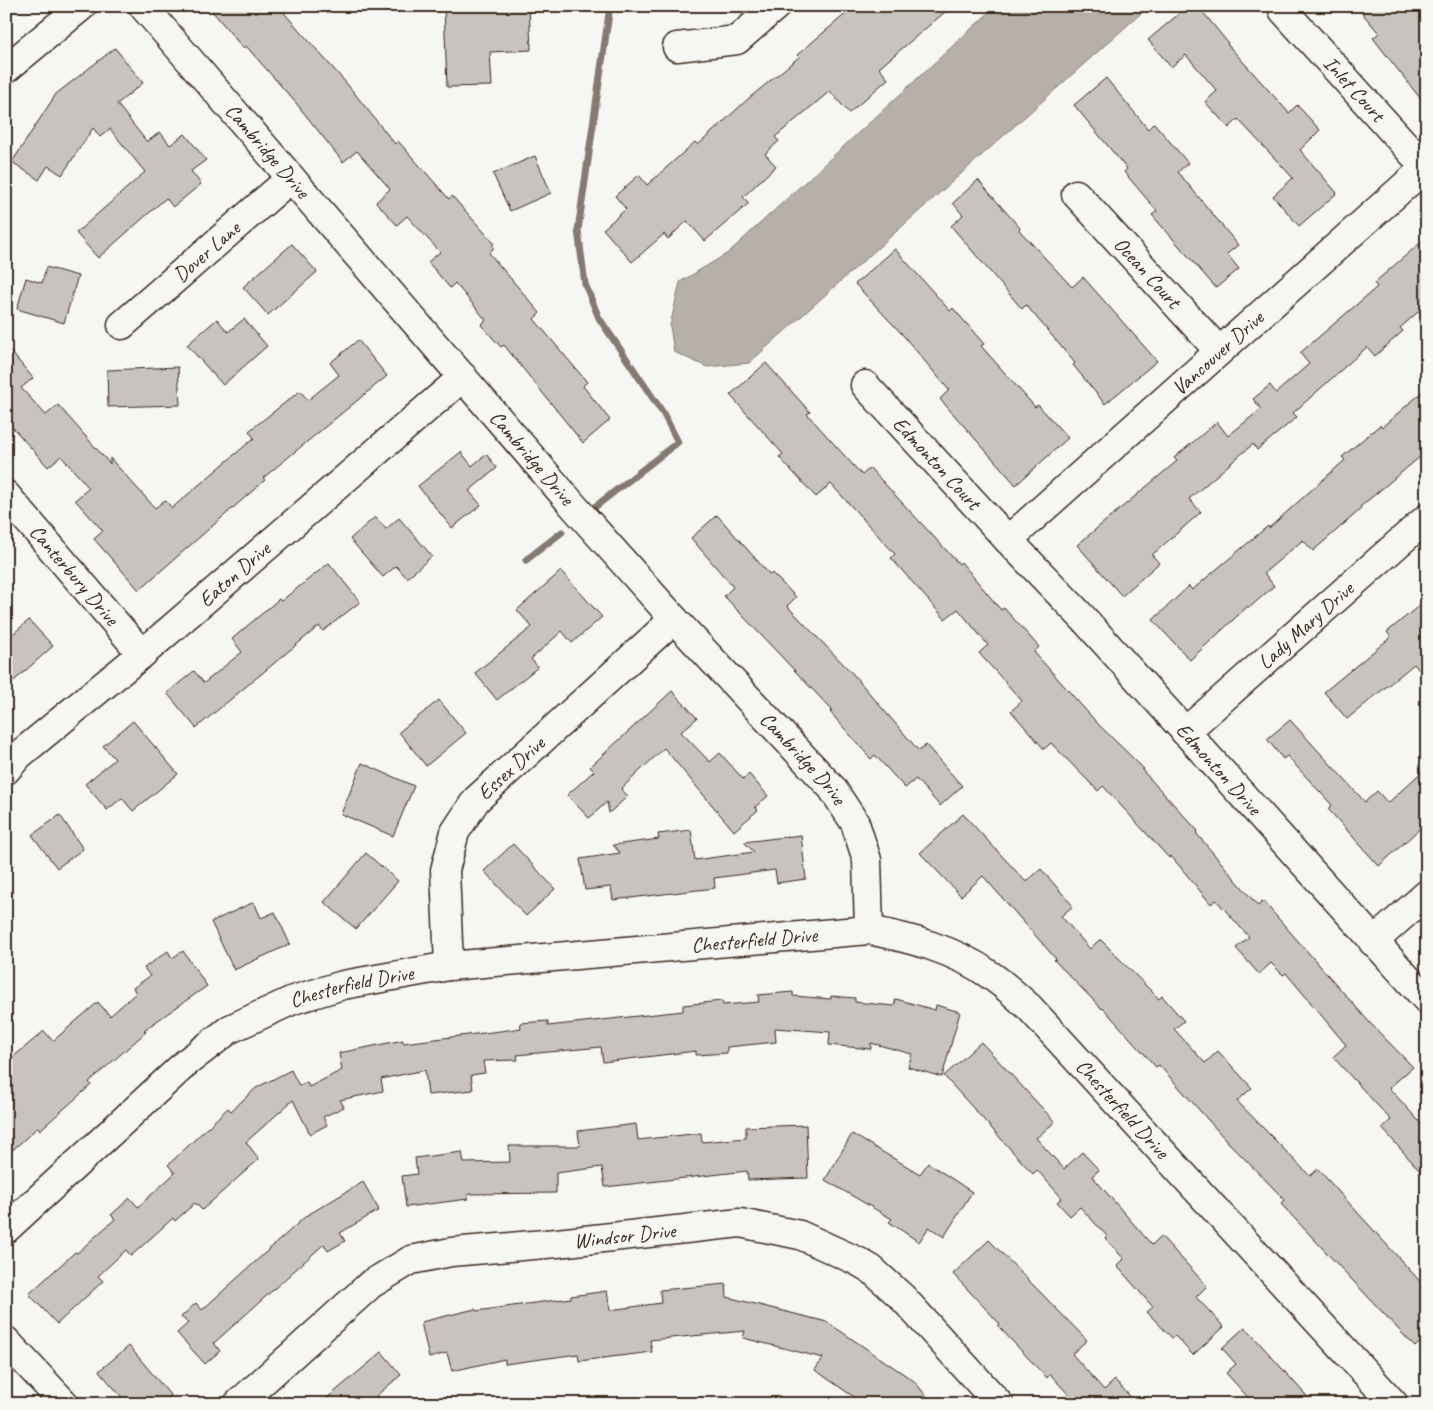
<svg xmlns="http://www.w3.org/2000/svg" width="1433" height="1410" font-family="Caveat,sans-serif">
	<rect width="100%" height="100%" fill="#f6f6f2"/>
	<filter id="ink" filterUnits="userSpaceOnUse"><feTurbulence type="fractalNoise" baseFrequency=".02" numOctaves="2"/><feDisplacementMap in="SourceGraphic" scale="10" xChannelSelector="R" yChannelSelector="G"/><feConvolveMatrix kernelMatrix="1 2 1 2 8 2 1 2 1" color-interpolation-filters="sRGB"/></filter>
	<g filter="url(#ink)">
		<path fill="#b6b0a9" stroke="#857a71" d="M996 6H1149L749 363 707 367 674 352 670 326 680 282 728 253Z"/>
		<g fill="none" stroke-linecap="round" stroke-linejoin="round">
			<g stroke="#857a71" stroke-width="7">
				<path d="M596 506 678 442 663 413 599 318 585 284 578 230 610 6"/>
				<path d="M526 560 562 532"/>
			</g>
		</g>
		<g fill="#c8c3be" stroke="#3b2a1e">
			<path d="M208 6H278L347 84 395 144 398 141 449 199 452 196 493 242V249L489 253 540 313 534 319 587 382 583 386 610 420 583 443 504 345 501 347 481 325 486 320 455 283 450 288 428 262 440 252 407 216 397 225 376 202 390 189 357 151 343 162 296 103 246 46 243 48Z"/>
			<path d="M444 6H529L531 50 490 52 492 86 447 87Z"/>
			<path d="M855 6H952L879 68 888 79 849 113 830 91 775 137 779 141 765 154 776 166 743 197 749 203 705 241 687 221 668 239 664 234 632 262 603 229 626 209 615 196 639 175 647 185 695 142 698 145 748 99 799 57 797 55Z"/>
			<path d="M1188 6H1198L1228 43 1227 44 1289 113 1297 105 1320 130 1300 150 1337 193 1299 226 1273 196 1293 178 1238 119 1229 128 1205 102 1217 91 1186 55 1171 67 1148 40Z"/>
			<path d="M1356 6H1427V107L1373 38 1379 33Z"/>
			<path d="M115 48 143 83 117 104 147 142 160 132 170 145 185 134 206 160 191 171 201 184 173 207 166 198 98 258 76 233 145 172 110 129 100 137 93 128 62 175 48 166 39 180 12 162 56 94Z"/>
			<path d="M1106 78 1148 129 1154 123 1188 163 1178 172 1238 245 1227 254 1239 269 1216 288 1152 215 1157 211 1124 172 1127 169 1074 105Z"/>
			<path d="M535 156 551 193 510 211 493 174Z"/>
			<path d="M978 180 1020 228 1019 230 1072 287 1083 277 1157 361 1105 404 1073 365 1075 363 1026 305 1022 309 951 226 963 215 953 203Z"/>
			<path d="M1427 237V304L1400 328 1403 331 1375 356 1367 347 1293 413 1297 417 1257 450 1253 444 1189 499 1201 512 1152 555 1159 563 1122 596 1077 545 1177 461 1174 458 1217 422 1228 436 1261 409 1253 399 1270 385 1276 393 1309 364 1300 353 1377 287 1374 283Z"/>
			<path d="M292 244 317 272 268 315 243 287Z"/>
			<path d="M895 249 950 311 953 308 984 344 981 346 1035 407 1038 405 1068 438 1016 485 940 399 949 390 902 334 855 284Z"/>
			<path d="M46 267 78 276 64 323 17 309 26 278 42 283Z"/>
			<path d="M217 319 228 332 244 319 267 346 223 385 187 345Z"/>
			<path d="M358 340 387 376 263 478 265 480 139 590 94 539 103 531 75 500 89 488 61 456 48 467 6 420V346L33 378 21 388 46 415 58 405 110 464V458L155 508 165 500 172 508 254 438 249 431 300 391 308 400 339 375 330 363Z"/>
			<path d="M766 363 810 412 807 414 862 475 870 468 959 564 961 562 1001 610 1004 608 1039 647 1034 652 1098 724 1144 769 1142 770 1198 831 1196 833 1258 906 1263 901 1370 1023 1413 1067 1389 1088 1427 1130V1179L1382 1128 1391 1120 1333 1057 1346 1045 1286 973 1283 975 1271 963 1259 974 1236 948 1249 937 1216 900 1211 904 1171 856 1169 858 1103 786 1098 791 1051 743 1044 749 1011 711 1022 701 979 653 988 645 958 609 945 619 891 558 895 554 831 484 816 497 779 457 783 454 730 395Z"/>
			<path d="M178 367 180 405 108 407 107 370Z"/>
			<path d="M1427 388V451L1360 507 1361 509 1313 551 1303 540 1264 573 1274 586 1249 608 1248 606 1190 660 1153 620 1189 586 1192 590 1268 526 1269 528 1345 460 1342 457 1380 425 1382 427Z"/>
			<path d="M461 452 472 466 486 454 497 468 469 491 481 505 452 528 418 486Z"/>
			<path d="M717 515 770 575 772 573 796 597 787 606 852 673 919 751 926 745 962 786 940 806 916 779 905 788 875 755 871 759 830 712 832 710 724 596 733 587 691 538Z"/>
			<path d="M375 517 386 529 399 518 432 556 407 578 396 566 383 577 350 539Z"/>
			<path d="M329 563 360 602 323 631 319 626 196 728 167 693 194 671 204 683 242 652 232 639 279 599 281 601Z"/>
			<path d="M561 571 602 617 572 643 562 631 531 659 538 667 497 700 475 673 532 627 517 610Z"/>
			<path d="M1427 599V680L1414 664 1347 719 1324 692 1391 637 1387 632Z"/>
			<path d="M29 620 53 646 6 688V640Z"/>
			<path d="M672 691 697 718 681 732 710 762 720 753 743 779 749 774 768 796 755 807 758 810 734 831 664 748 621 789 628 796 609 813 607 802 589 818 567 795 594 771 590 767Z"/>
			<path d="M439 700 466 733 426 766 399 732Z"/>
			<path d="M1290 720 1365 802 1377 791 1388 803 1427 767V822L1379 866 1328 809 1332 805 1287 756 1283 759 1267 739Z"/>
			<path d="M133 721 178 774 133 811 122 798 107 810 85 784 115 759 103 746Z"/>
			<path d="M362 763 414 786 393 836 341 814Z"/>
			<path d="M963 814 1026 882 1041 869 1073 906 1061 916 1090 949 1100 939 1159 999 1162 996 1184 1021 1174 1029 1205 1063 1218 1051 1252 1088 1237 1101 1310 1176 1318 1169 1427 1289V1336L1415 1347 1281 1204 1285 1200 1226 1140 1159 1065 1156 1067 1103 1008 1102 1009 1054 960 1056 959 983 876 961 896 920 853Z"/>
			<path d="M60 815 83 849 57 868 32 835Z"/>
			<path d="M691 830 695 860 754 852 744 842 801 835 806 879 777 883 775 870 714 878 715 888 613 900 611 887 585 890 580 859 620 853 613 845 659 839 658 834Z"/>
			<path d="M513 844 555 889 526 916 484 871Z"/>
			<path d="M366 853 398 881 356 929 324 902Z"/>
			<path d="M254 902 261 918 275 912 290 944 234 970 211 922Z"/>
			<path d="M168 951 172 958 183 951 207 986 144 1030 146 1032 89 1082 91 1085 40 1130 38 1127 6 1156V1063L44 1031 53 1041 98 1002 110 1016 136 993 133 988 150 976 144 968Z"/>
			<path d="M793 992V996L831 999V996L855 998V1002L894 1006 896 999 935 1010 936 1005 960 1012 942 1077 908 1067 912 1054 871 1043V1049L829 1045 830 1032 775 1028 776 1042 727 1047V1053L696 1055V1051L603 1062 601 1047 517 1055 518 1060 483 1061 485 1073 471 1075 473 1090 428 1095 425 1070 381 1079 383 1091 340 1100 344 1107 323 1117 327 1125 310 1134 293 1100 246 1142 259 1159 202 1210 195 1203 175 1221 173 1218 131 1256 126 1250 98 1276 103 1281 57 1324 29 1294 75 1252 77 1253 115 1219 111 1215 130 1198 138 1207 175 1173 168 1165 228 1108 231 1111 256 1088 291 1070 299 1086 307 1082 309 1087 342 1070 339 1053 403 1040V1043L508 1030 521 1028 520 1023 548 1021V1026L683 1011V1005L722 1001 723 1005 759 1002 758 995Z"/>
			<path d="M981 1042 1055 1122 1036 1138 1064 1169 1082 1152 1099 1170 1092 1176 1152 1245 1161 1236 1207 1286 1196 1297 1224 1327 1193 1355 1175 1336 1172 1338 1147 1312 1153 1307 1117 1266 1124 1259 1105 1238 1107 1236 1080 1207 1070 1216 1057 1202 1062 1198 1037 1170 1033 1174 944 1076Z"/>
			<path d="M636 1124 638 1140 701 1133 702 1142 746 1138V1127L806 1125 808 1178 748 1180 747 1171 605 1187 602 1167 556 1173V1193L468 1194V1199L406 1207 402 1176 417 1174 415 1158 462 1152 464 1163 510 1162 509 1146H580L578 1131Z"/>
			<path d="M852 1134 920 1174 928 1163 972 1192 944 1237 929 1227 919 1242 889 1222 892 1219 825 1180Z"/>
			<path d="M363 1182 379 1210 340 1233 345 1241 328 1251 324 1244 214 1343 220 1351 205 1364 177 1333 188 1323 181 1317 196 1303 202 1310 306 1216Z"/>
			<path d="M989 1240 1087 1340 1072 1354 1104 1390 1115 1380 1137 1404H1077L1050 1374 1047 1378 998 1326 1000 1324 953 1274Z"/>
			<path d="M726 1284 727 1297 827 1322 914 1381 933 1404H864L815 1370 823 1358 743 1338 745 1331 650 1340 652 1352 579 1361 578 1354 505 1364V1359L452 1371 447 1353 429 1358 421 1322 475 1309 476 1311 571 1298V1296L607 1291 610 1310 661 1303 660 1290Z"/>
			<path d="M1245 1327 1286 1373 1314 1404H1254L1226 1373 1236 1364 1222 1348Z"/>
			<path d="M129 1346 171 1396 162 1404H128L99 1371Z"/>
			<path d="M382 1352 401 1375 376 1396 383 1404H320Z"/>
		</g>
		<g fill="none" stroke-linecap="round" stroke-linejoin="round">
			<defs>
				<g id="street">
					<path id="s1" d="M143 6 577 510 674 619 832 788 855 823 867 860 869 930"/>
					<path id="s2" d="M1283 10 1425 167"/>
					<path d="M677 47 737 40 776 6"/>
					<path d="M6 69 82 6"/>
					<path id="s3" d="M1076 194 1219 351"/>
					<path id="s4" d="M122 325 291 178"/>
					<path id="s5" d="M865 385 1008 540 1083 618 1427 1000"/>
					<path id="s6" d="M6 495 142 654"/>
					<path id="s7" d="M1008 540 1427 166"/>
					<path id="s8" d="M1185 732 1427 518"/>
					<path id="s9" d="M6 770 19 755 142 654 463 377"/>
					<path d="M1373 942 1427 894"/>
					<path id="s10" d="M449 966 445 870 455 832 476 800 674 619"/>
					<path id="s11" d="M6 1229 187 1062 230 1029 293 1000 343 985 449 966 869 930C912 939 954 949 990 975 1004 984 1016 996 1029 1007L1394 1404"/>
					<path d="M6 1341 65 1404"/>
					<path id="s12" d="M238 1404 371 1284 411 1260 451 1252 557 1243 740 1223 800 1235 857 1261 871 1269 902 1297 999 1404"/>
				</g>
			</defs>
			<use href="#street" stroke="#3b2a1e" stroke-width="31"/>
			<use href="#street" stroke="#f6f6f2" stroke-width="28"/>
		</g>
	</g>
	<g text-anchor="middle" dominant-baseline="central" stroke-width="4" stroke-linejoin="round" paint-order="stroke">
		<g font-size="21" fill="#3b2a1e" stroke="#f6f6f2">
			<text stroke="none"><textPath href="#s2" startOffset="106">Inlet Court</textPath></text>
			<text stroke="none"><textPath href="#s1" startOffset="191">Cambridge Drive</textPath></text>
			<text stroke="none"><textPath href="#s4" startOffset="112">Dover Lane</textPath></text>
			<text stroke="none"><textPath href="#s3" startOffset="106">Ocean Court</textPath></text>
			<text stroke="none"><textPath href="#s7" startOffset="281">Vancouver Drive</textPath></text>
			<text stroke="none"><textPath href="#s1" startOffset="596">Cambridge Drive</textPath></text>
			<text stroke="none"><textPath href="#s5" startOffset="106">Edmonton Court</textPath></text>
			<text stroke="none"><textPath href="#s9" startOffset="301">Eaton Drive</textPath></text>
			<text stroke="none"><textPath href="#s6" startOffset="105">Canterbury Drive</textPath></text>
			<text stroke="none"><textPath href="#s8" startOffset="161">Lady Mary Drive</textPath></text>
			<text stroke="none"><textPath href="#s1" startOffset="1001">Cambridge Drive</textPath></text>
			<text stroke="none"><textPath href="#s10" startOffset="221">Essex Drive</textPath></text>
			<text stroke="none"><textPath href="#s5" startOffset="522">Edmonton Drive</textPath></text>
			<text stroke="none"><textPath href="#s11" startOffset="836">Chesterfield Drive</textPath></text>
			<text stroke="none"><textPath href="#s11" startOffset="430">Chesterfield Drive</textPath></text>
			<text stroke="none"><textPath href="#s11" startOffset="1270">Chesterfield Drive</textPath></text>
			<text stroke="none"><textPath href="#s12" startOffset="441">Windsor Drive</textPath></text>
		</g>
	</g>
	<rect width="1433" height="1410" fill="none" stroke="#f6f6f2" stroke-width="25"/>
	<rect x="12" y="12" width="1408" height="1385" fill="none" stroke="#3b2a1e" stroke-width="2" filter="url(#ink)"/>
</svg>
